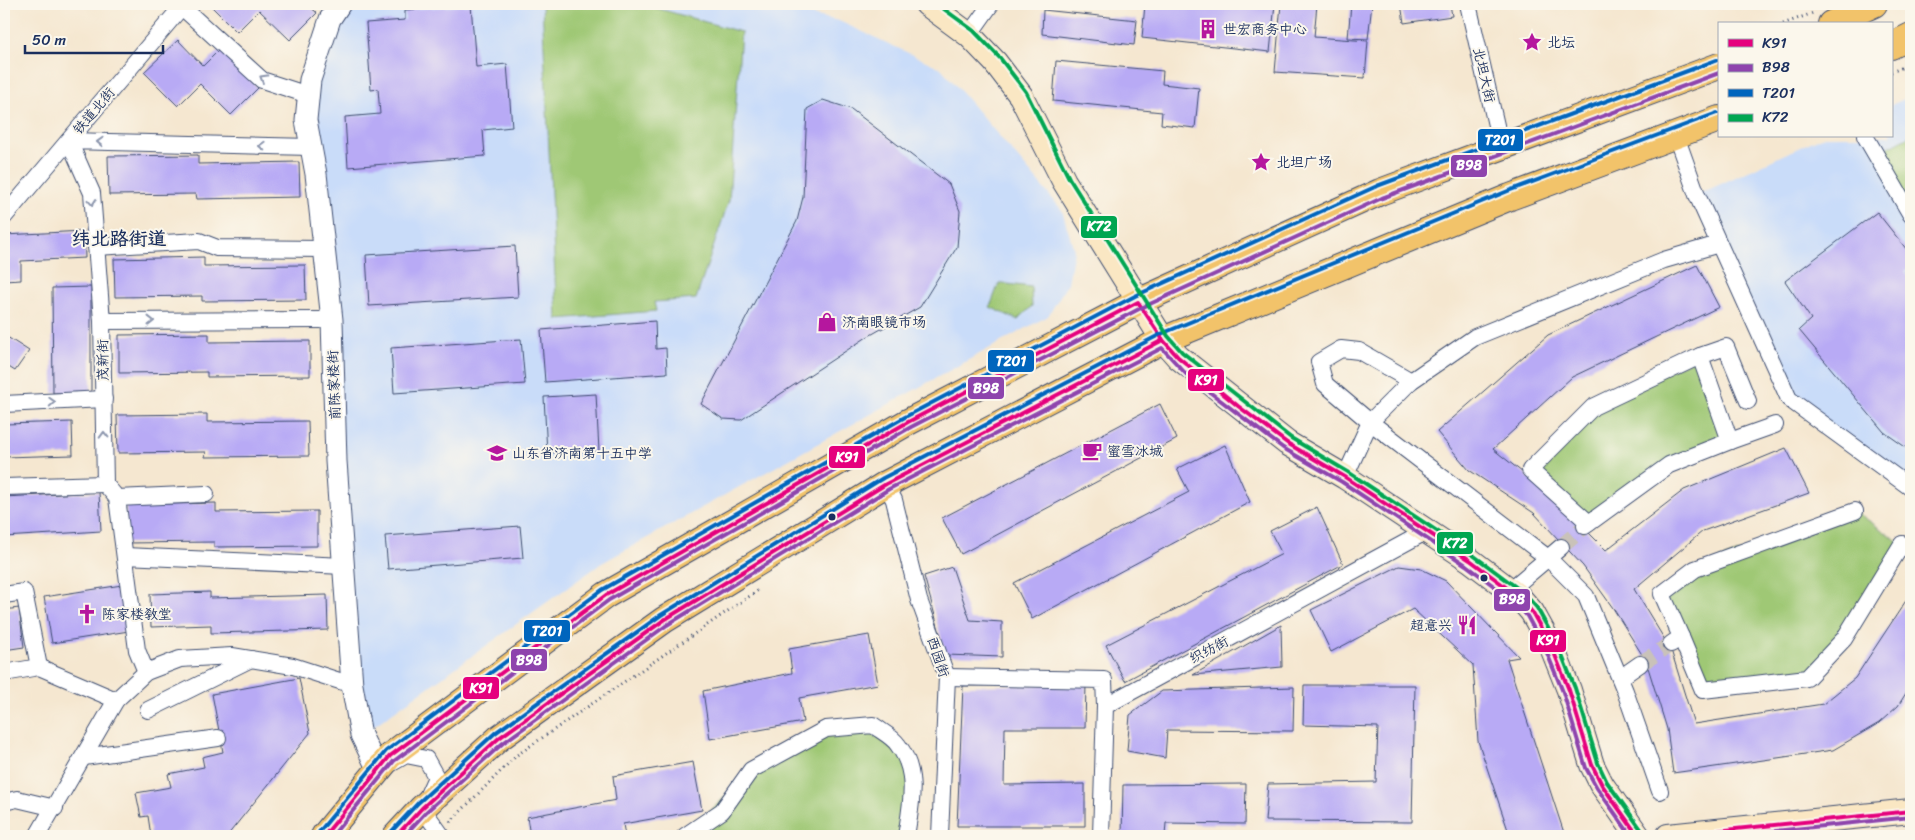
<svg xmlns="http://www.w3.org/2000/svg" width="1915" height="840" font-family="Sriracha,'LXGW WenKai TC',sans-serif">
	<rect width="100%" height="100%" fill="#fbf7ec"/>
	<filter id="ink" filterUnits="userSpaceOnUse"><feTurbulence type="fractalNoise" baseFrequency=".02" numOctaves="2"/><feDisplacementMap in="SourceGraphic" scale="10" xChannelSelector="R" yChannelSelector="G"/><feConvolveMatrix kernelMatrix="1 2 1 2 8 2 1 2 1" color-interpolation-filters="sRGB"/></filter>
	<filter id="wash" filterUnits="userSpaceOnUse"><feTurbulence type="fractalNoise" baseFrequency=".0096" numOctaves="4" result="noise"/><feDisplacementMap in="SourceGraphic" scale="20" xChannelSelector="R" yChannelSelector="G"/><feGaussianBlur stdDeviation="1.12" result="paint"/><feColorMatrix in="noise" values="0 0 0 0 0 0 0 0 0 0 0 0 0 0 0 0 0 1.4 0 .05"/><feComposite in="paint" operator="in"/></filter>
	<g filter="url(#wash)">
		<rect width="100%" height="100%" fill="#f5e7d0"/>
		<g fill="#c9dcf9">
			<path d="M352 4H762L839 21 941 68 1062 210 1074 250 1068 283 1048 316 602 563 361 735 308 95Z"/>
			<path d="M1911 96V488L1789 399 1697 195 1824 136H1891V105Z"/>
		</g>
		<g fill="#9fc874" stroke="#5d7c69">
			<path d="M542 4H642L741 32 729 200 696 299 654 302 656 311 557 319Z"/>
			<path d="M1911 135V215L1876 154Z"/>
			<path d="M999 283 1031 287 1032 306 1018 320 990 307Z"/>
			<path d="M1700 356 1730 441 1669 465 1589 523 1530 470 1593 407Z"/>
			<path d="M1855 511 1902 544 1807 678 1703 690 1662 594 1695 569Z"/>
			<path d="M873 725 909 763 906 836H685L751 770 826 729Z"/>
		</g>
		<g id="blocks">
			<g fill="#b8aaf5">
				<path d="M209 4H307L317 13 290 40 259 10 237 32Z"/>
				<path d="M1145 4H1275L1270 52 1142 38Z"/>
				<path d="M1281 4H1317L1314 37 1368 41 1365 78 1275 72Z"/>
				<path d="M1351 4H1372L1368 39 1348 38Z"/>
				<path d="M1401 4H1450L1452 16 1404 23Z"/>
				<path d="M471 5 476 67 507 64 512 127 483 130 485 156 348 167 345 117 380 114 378 89 371 90 366 23 405 20V10Z"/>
				<path d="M1043 10 1137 20 1134 45 1042 34Z"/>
				<path d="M178 40 203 66 220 49 258 88 231 115 200 84 178 106 144 72Z"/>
				<path d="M1056 61 1163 71 1162 84 1199 88 1195 128 1161 124 1162 112 1053 101Z"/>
				<path d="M823 100 851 109 949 184 960 211 957 247 920 307 867 337 741 420 723 419 701 404 797 221 803 197 807 109Z"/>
				<path d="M198 155V164L299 162 300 197 197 199 196 194 109 195 108 156Z"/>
				<path d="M1877 212 1911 255V266L1905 271 1911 280V451L1884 432 1799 330 1811 319 1785 281Z"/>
				<path d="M84 231 85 258 21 261V280L4 281V235Z"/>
				<path d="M515 246 518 297 369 306 366 255Z"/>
				<path d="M204 257V266L305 265 306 300 202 301V296L115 297 114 259Z"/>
				<path d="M1697 265 1719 307 1572 377 1493 449 1552 496 1606 550 1684 490 1786 448 1809 493 1703 531 1634 589 1671 650 1694 724 1823 704 1855 678 1911 593V685L1898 706 1879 723 1833 750 1673 773 1667 729 1646 661 1613 608 1583 566 1534 513 1469 470 1437 432 1548 335Z"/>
				<path d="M91 287V392L53 393 52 288Z"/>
				<path d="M655 321 656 349 666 348 667 373 545 382 541 330Z"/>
				<path d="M209 334V342L310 341V376L207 377V372L119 373V335Z"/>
				<path d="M4 335 29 351 15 371 4 364Z"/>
				<path d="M521 339 525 384 394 393 391 348Z"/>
				<path d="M596 394 599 451 547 453 544 397Z"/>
				<path d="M1160 404 1177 439 961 554 942 518Z"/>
				<path d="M207 414V422L308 421 309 456 205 457 206 452 118 453 117 415Z"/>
				<path d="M72 422 73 455 4 457V424Z"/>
				<path d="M1225 445 1250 502 1032 619 1014 583 1189 492 1177 469Z"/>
				<path d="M99 492 101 531 4 537V497Z"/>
				<path d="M216 503V512L317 511V546L214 547V542L126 543V505Z"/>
				<path d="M1317 507 1343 564 1125 681 1106 645 1282 554 1270 531Z"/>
				<path d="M520 526 523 558 388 569 385 536Z"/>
				<path d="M1399 566 1421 569 1446 581 1519 657 1507 659 1565 836H1510L1478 741 1473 665 1413 609 1331 652 1311 610Z"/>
				<path d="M952 567 970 620 1002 622V657L946 655 924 576Z"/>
				<path d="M122 585 129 631 52 643 44 597Z"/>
				<path d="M210 592V598L327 595 328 630 211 633V625L151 627 150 594Z"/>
				<path d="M19 608 24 647 4 650V610Z"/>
				<path d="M1281 625 1282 667 1193 675Z"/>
				<path d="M869 635 878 684 799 698 803 722 710 739 703 691 792 673 789 649Z"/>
				<path d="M299 678 310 733 227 836H151L148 816 141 817 136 793 171 787 168 774 204 767 202 757 223 752 212 694Z"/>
				<path d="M1086 684 1085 728H1005L1004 785 1085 784V826H957L963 686Z"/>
				<path d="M1304 685H1415L1412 822 1265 821 1268 784 1376 782 1378 727 1303 725Z"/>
				<path d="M1294 687 1293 731 1167 730 1165 758 1127 751 1130 715 1162 691Z"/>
				<path d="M693 762 702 810 623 824 625 836H530L527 817 616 800 613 776Z"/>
				<path d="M1246 784 1245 824 1166 823 1165 836H1122L1123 785Z"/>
			</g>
		</g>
	</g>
	<g filter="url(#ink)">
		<use href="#blocks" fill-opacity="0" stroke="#3c4b6f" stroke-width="1"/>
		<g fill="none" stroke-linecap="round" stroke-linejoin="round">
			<g stroke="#c9c2b9" stroke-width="16" stroke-dasharray="16 8" stroke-linecap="butt">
				<path d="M1561 547 1585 526"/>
				<path d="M1640 664 1671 644"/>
			</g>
			<defs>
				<g id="minor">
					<path d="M1468 4 1501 147"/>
					<path d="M182 7 262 80 308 95"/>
					<path d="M969 35 991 4"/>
					<path d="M1676 136 1697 195 1789 399 1911 488"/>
					<path d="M1865 136 1911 215"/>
					<path d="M4 217 184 4"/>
					<path d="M96 247 199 241 217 248 324 249"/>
					<path d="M102 321 332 320"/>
					<path d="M4 404 104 399"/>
					<path d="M1730 441 1775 425"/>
					<path d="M1345 477 1370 422 1325 384 1319 362 1341 349 1359 351 1411 381"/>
					<path d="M105 484 102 321 92 193 69 141 311 147"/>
					<path d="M105 484 117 498 137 650 146 672"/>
					<path d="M886 484 894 500 919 600 947 677 940 836"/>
					<path d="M4 487 105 484"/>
					<path d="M117 498 206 494"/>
					<path d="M1589 523 1530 470 1593 407 1700 356 1726 347 1748 401"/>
					<path d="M1585 526 1669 465 1730 441 1700 356"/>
					<path d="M125 556 344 566"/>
					<path d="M1510 590 1561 547"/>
					<path d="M4 595 24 592 39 667"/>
					<path d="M1681 637 1662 594 1695 569 1855 511"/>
					<path d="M1671 644 1681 637 1703 690 1807 678 1844 639 1902 544"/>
					<path d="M4 673 39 667 116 700"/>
					<path d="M947 677 1104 680 1105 706"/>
					<path d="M1620 678 1640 664"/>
					<path d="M148 710 251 659"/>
					<path d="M84 757 218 738"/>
					<path d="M392 763 406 755 426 759 436 777 422 808 442 836"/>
					<path d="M1660 791 1625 691 1586 596 1548 558 1370 422 1411 381 1475 337 1664 260 1719 244"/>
					<path d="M4 802 17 799 55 808"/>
					<path d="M37 836 116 700 146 672 180 659 232 656 293 666 352 685"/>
					<path d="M685 836 722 811 751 770 826 729 873 725C881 731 893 737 898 745 919 772 911 805 906 836"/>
					<path d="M1101 836 1105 706 1427 531"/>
				</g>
				<path id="tertiary" d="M340 4 330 19 310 80 306 120 316 174 332 320 336 461 352 685 361 735 378 770"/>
				<g id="secondary">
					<path d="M927 4 969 35 995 62 1021 96 1064 181 1163 340 1178 357 1287 443 1345 477 1470 560 1519 597 1532 612 1553 650 1569 690 1592 765 1602 785 1638 836"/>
					<path d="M1668 836 1911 811"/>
				</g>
				<g id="primary">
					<path d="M1831 24 1874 4"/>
					<path d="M1891 46 1911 36"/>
					<path d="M324 836 390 756 606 595 908 422 1138 302 1380 192 1719 66"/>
					<path d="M396 836 422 808 499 738 664 620 886 484 1163 340 1510 197 1719 119"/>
				</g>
			</defs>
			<use href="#minor" stroke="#3c4b6f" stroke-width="18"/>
			<use href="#tertiary" stroke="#3c4b6f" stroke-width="23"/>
			<use href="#secondary" stroke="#3c4b6f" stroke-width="26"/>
			<use href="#primary" stroke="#3c4b6f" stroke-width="28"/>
			<g stroke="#3c4b6f" stroke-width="3" stroke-dasharray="1 4" stroke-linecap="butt">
				<path d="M1783 24 1813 13"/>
				<path d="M1891 72 1911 64"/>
				<path d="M450 822 517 755 760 589"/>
			</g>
			<use href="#minor" stroke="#fff" stroke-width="16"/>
			<use href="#tertiary" stroke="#fff" stroke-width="21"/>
			<use href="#secondary" stroke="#fae7c3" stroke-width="24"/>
			<use href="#primary" stroke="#f2c36a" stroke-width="26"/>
			<defs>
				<g id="bus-1">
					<path d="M324 836 390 756 606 595 908 422 1138 302 1163 340 1178 357 1238 406 1287 443 1345 477 1470 560 1519 597 1532 612 1553 650 1569 690 1592 765 1602 785 1638 836"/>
					<path d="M396 836 422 808 499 738 664 620 886 484 1163 340"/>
					<path d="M1668 836 1911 811"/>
				</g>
				<g id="bus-2">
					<path d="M332 836 394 761 609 600 911 427 1141 308 1382 198 1719 73"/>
					<path d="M404 836 426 812 503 743 667 625 889 489 1162 348 1186 374 1283 448 1342 482 1466 565 1515 602 1527 616 1547 653 1563 692 1586 768 1597 788 1631 836"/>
					<path d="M1727 836 1911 817"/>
				</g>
				<g id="bus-3">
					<path d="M319 832 386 751 602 590 905 417 1135 296 1377 186 1717 60"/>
					<path d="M391 832 418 803 495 733 661 615 883 478 1161 334 1508 191 1717 113"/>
				</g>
				<path id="bus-4" d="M937 4 974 31 1000 58 1026 92 1069 178 1168 336 1182 352 1291 438 1348 472 1473 555 1524 593 1537 608 1559 648 1575 688 1598 763 1607 782 1643 832"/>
			</defs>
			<use href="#bus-1" stroke="#fbf7ec" stroke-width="8"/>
			<use href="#bus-2" stroke="#fbf7ec" stroke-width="8"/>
			<use href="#bus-3" stroke="#fbf7ec" stroke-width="8"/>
			<use href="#bus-4" stroke="#fbf7ec" stroke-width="8"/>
			<use href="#bus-1" stroke="#e5007d" stroke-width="4"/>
			<use href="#bus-2" stroke="#8e44ad" stroke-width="4"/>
			<use href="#bus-3" stroke="#0065bd" stroke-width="4"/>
			<use href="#bus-4" stroke="#00a651" stroke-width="4"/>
		</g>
		<defs><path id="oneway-chevron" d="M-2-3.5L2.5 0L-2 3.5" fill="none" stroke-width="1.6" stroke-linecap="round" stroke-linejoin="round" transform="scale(1.25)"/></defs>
		<g stroke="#8d97ae">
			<use href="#oneway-chevron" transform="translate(263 78) rotate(-149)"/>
			<use href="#oneway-chevron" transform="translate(100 142) rotate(-178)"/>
			<use href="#oneway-chevron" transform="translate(262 146) rotate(-178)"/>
			<use href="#oneway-chevron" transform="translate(92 202) rotate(85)"/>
			<use href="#oneway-chevron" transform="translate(151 321)"/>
			<use href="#oneway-chevron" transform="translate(52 402) rotate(-3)"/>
			<use href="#oneway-chevron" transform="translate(104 435) rotate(-91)"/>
		</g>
	</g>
	<defs>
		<symbol id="building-bare" viewBox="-9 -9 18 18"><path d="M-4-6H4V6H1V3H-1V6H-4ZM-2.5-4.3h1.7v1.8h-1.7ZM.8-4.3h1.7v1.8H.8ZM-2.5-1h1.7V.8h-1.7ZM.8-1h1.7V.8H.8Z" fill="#b5179e" stroke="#fbf7ec" stroke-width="2.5" paint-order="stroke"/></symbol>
		<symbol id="sight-bare" viewBox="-9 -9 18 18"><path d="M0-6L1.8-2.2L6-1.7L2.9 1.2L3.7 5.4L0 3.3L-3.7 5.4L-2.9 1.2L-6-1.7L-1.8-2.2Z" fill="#b5179e" stroke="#fbf7ec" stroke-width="2.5" paint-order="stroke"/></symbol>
		<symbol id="shop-bare" viewBox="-9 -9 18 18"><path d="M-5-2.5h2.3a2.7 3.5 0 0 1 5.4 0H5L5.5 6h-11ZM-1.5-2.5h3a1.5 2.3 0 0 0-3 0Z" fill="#b5179e" stroke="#fbf7ec" stroke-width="2.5" paint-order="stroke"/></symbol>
		<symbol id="cafe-bare" viewBox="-9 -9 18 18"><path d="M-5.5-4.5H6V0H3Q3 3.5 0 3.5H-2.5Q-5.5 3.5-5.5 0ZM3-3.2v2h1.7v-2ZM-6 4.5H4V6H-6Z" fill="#b5179e" stroke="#fbf7ec" stroke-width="2.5" paint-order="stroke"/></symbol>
		<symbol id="school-bare" viewBox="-9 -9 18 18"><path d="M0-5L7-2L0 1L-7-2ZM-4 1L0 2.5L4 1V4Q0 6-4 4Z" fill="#b5179e" stroke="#fbf7ec" stroke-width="2.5" paint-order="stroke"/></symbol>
		<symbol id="church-bare" viewBox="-9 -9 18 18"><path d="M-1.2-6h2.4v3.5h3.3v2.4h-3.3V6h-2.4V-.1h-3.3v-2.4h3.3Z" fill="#b5179e" stroke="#fbf7ec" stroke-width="2.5" paint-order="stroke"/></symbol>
		<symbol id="restaurant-bare" viewBox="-9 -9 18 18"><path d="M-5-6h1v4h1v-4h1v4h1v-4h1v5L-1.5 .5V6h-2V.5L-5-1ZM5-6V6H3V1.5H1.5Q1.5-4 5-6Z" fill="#b5179e" stroke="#fbf7ec" stroke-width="2.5" paint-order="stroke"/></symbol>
	</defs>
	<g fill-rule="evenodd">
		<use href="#building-bare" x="1194" y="15" width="28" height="28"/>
		<use href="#sight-bare" x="1518" y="28" width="28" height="28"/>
		<use href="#sight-bare" x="1247" y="148" width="28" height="28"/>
		<use href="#shop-bare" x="813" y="308" width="28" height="28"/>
		<use href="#cafe-bare" x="1078" y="437" width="28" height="28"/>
		<use href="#school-bare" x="483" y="439" width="28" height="28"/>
		<use href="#church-bare" x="73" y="600" width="28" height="28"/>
		<use href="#restaurant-bare" x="1453" y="611" width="28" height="28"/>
	</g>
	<g fill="#1b2f5e" stroke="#fbf7ec" stroke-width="2">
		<circle cx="832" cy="517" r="4.5"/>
		<circle cx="1484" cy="578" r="4.5"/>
	</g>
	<g text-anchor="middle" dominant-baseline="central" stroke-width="4" stroke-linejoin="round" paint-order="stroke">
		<g font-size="14" fill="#1b2f5e" stroke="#fbf7ec" text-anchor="start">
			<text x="1223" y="29">世宏商务中心</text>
			<text x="1547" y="42">北坛</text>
			<text x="1276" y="162">北坦广场</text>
			<text x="842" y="322">济南眼镜市场</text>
			<text x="1107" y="451">蜜雪冰城</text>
			<text x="512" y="453">山东省济南第十五中学</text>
			<text x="102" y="614">陈家楼教堂</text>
			<text x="1452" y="625" text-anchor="end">超意兴</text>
		</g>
		<g font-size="14" fill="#1b2f5e" stroke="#fbf7ec">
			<text transform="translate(1484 75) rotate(77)">北坦大街</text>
			<text transform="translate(94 111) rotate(-50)">铁道北街</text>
			<text transform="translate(103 360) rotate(-91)">茂新街</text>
			<text transform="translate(334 385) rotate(-92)">前陈家楼街</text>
			<text transform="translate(1209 650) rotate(-28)">织纺街</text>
			<text transform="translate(938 657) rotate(72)">西园街</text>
		</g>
		<g font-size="19" font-weight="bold" fill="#1b2f5e" stroke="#fbf7ec">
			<text x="119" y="238">纬北路街道</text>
		</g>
	</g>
	<g stroke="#fbf7ec" stroke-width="2">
		<rect x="1477" y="128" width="47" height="24" rx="5" fill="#0065bd"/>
		<rect x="1450" y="154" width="38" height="24" rx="5" fill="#8e44ad"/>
		<rect x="1080" y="215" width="38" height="24" rx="5" fill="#00a651"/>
		<rect x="987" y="349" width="48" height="24" rx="5" fill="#0065bd"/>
		<rect x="1187" y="368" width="38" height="24" rx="5" fill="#e5007d"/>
		<rect x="967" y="376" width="38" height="24" rx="5" fill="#8e44ad"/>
		<rect x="828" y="445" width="38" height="24" rx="5" fill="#e5007d"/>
		<rect x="1436" y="531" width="38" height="24" rx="5" fill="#00a651"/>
		<rect x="1493" y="588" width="38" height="24" rx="5" fill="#8e44ad"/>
		<rect x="523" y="619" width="48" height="24" rx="5" fill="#0065bd"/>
		<rect x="1529" y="629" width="38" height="24" rx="5" fill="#e5007d"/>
		<rect x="510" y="648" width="38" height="24" rx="5" fill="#8e44ad"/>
		<rect x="462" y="676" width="38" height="24" rx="5" fill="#e5007d"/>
	</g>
	<g font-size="14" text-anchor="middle" font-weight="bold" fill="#fff">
		<text x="1500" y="145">T201</text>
		<text x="1469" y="170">B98</text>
		<text x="1099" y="231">K72</text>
		<text x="1011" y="366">T201</text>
		<text x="1206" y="385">K91</text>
		<text x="986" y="393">B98</text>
		<text x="847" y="462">K91</text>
		<text x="1455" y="548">K72</text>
		<text x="1512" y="604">B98</text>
		<text x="547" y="636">T201</text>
		<text x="1548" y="645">K91</text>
		<text x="529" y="665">B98</text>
		<text x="481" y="693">K91</text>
	</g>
	<rect width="1915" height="840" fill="none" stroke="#fbf7ec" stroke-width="20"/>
	<rect x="1718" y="22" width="175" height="115" fill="#fbf7ec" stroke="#a1a7b3"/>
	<rect x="1728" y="39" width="25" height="8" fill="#e5007d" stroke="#a1a7b3"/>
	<text x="1762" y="48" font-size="15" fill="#1b2f5e">K91</text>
	<rect x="1728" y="64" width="25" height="8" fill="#8e44ad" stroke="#a1a7b3"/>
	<text x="1762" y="72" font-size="15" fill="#1b2f5e">B98</text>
	<rect x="1728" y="89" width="25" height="8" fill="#0065bd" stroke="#a1a7b3"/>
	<text x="1762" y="98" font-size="15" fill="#1b2f5e">T201</text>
	<rect x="1728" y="114" width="25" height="8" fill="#00a651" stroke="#a1a7b3"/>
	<text x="1762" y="122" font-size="15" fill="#1b2f5e">K72</text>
	<path d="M25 45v8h138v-8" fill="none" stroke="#1b2f5e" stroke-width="2.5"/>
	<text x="32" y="45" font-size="15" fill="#1b2f5e" stroke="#fbf7ec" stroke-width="4" paint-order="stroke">50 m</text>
</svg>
